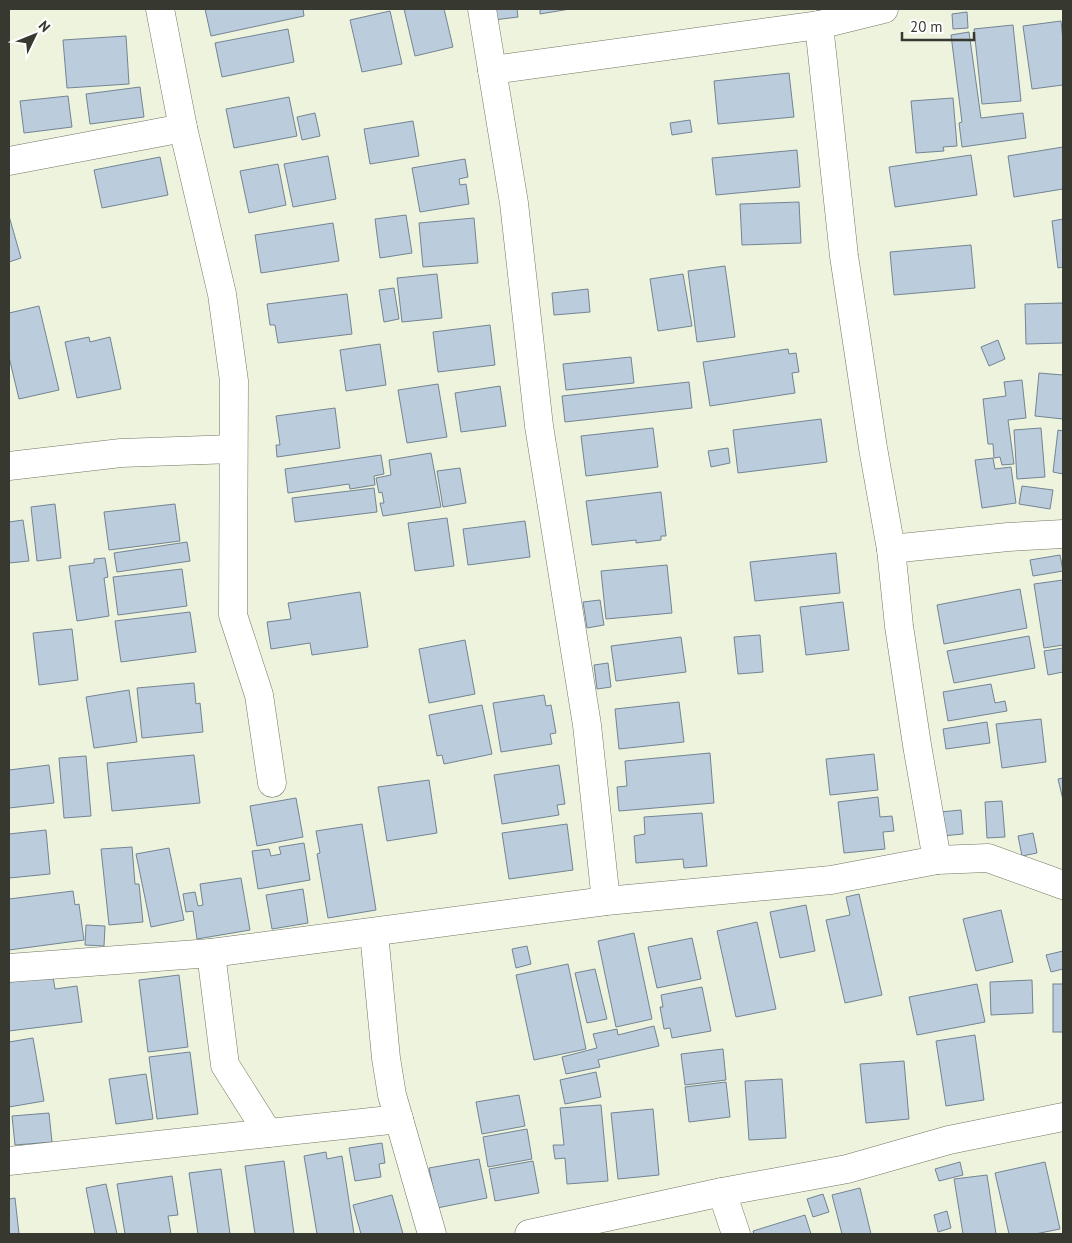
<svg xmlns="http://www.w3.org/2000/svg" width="1072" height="1243" font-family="'PT Sans',sans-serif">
	<rect width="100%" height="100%" fill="#edf3dc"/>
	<g fill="#bcd" stroke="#738493">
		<path d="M205 9H303L304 16 211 36Z"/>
		<path d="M404 9H444L453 47 415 56Z"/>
		<path d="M493 9H517L518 17 494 20Z"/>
		<path d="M540 9H570L540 14Z"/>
		<path d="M390 11 402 64 362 72 350 20Z"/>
		<path d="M967 12 968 28 953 29 952 14Z"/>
		<path d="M1061 21 1063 41V85L1032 89 1023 26Z"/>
		<path d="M1013 25 1021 101 982 104 974 29Z"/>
		<path d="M288 29 294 62 222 77 215 43Z"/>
		<path d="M969 32 981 118 1023 113 1026 138 962 147 959 123 962 122 951 35Z"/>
		<path d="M126 36 129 84 67 88 63 40Z"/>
		<path d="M789 73 794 117 718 124 714 81Z"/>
		<path d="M140 87 144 117 90 124 86 94Z"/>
		<path d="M68 96 72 127 24 133 20 101Z"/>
		<path d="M289 97 297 136 234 148 226 109Z"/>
		<path d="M953 98 957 146 943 147 944 151 916 153 911 101Z"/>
		<path d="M315 113 320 136 302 140 297 117Z"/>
		<path d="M690 120 692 132 672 135 670 123Z"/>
		<path d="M413 121 419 156 370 164 364 129Z"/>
		<path d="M1063 147V189L1014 197 1008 156Z"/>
		<path d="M797 150 800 187 716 195 712 158Z"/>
		<path d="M971 155 977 195 895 207 889 167Z"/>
		<path d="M328 156 336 199 293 207 284 164Z"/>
		<path d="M160 157 168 195 102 208 94 170Z"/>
		<path d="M465 159 468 177 459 179 460 185 466 184 469 204 420 212 412 168Z"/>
		<path d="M278 164 286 205 249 213 240 171Z"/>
		<path d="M799 202 801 243 742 245 740 204Z"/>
		<path d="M406 215 412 253 380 258 375 219Z"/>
		<path d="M9 216 21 258 9 262Z"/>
		<path d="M474 218 478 263 423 267 419 223Z"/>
		<path d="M1063 219V267L1058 268 1052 221Z"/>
		<path d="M333 223 339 261 261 273 255 235Z"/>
		<path d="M971 245 975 288 894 295 890 252Z"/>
		<path d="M725 266 735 337 697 342 688 271Z"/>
		<path d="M437 274 442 318 402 322 397 278Z"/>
		<path d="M683 274 692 326 658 331 650 279Z"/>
		<path d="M394 288 399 319 384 322 379 290Z"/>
		<path d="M588 289 590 312 554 315 552 293Z"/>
		<path d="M347 294 352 334 278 343 275 325H270L267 304Z"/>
		<path d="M1063 303V343L1026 344 1025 304Z"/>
		<path d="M39 306 59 390 19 399 9 357V313Z"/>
		<path d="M490 325 495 365 438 372 433 332Z"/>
		<path d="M89 337 90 342 110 337 121 389 77 398 65 342Z"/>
		<path d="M998 340 1005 359 989 366 981 347Z"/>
		<path d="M380 344 386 385 346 391 340 350Z"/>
		<path d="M788 349 789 354 796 353 799 372 792 373 795 393 710 406 703 362Z"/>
		<path d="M631 357 634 383 566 390 563 364Z"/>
		<path d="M1039 373 1063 375V419L1035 416Z"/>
		<path d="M1022 380 1026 418 1008 420 1014 464 1002 465 1000 457 994 458 993 444H988L983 399 1006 396 1004 382Z"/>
		<path d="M689 382 692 408 565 422 562 396Z"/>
		<path d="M438 384 447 437 407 443 398 390Z"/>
		<path d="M500 386 506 426 461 432 455 393Z"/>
		<path d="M335 408 340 448 277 457 276 445H280L276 416Z"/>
		<path d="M821 419 827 462 738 473 733 430Z"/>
		<path d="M653 428 658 467 586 476 581 436Z"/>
		<path d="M1041 428 1045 477 1017 479 1014 430Z"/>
		<path d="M1058 430 1063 431V474L1053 472Z"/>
		<path d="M728 448 730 463 711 467 708 451Z"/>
		<path d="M431 453 441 507 383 516 380 503H384L382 492 379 493 376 478 391 475 389 460Z"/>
		<path d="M381 455 384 474 374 476 375 485 350 489 349 484 288 493 285 469Z"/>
		<path d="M993 458 995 469 1011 467 1016 503 982 508 975 460Z"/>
		<path d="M460 468 466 503 443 507 437 471Z"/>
		<path d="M1022 486 1053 490 1050 509 1019 504Z"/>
		<path d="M374 488 377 512 295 522 292 498Z"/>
		<path d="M661 492 666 536H661V540L636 543V540L592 545 586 501Z"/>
		<path d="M55 504 61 558 37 561 31 507Z"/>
		<path d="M175 504 180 541 109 550 104 512Z"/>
		<path d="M447 518 454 566 415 571 408 523Z"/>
		<path d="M23 520 29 561 9 563V522Z"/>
		<path d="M525 521 530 557 468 565 463 529Z"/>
		<path d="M187 542 190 561 117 572 114 553Z"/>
		<path d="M836 553 840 593 755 601 750 562Z"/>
		<path d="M1060 555 1063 571 1033 576 1030 560Z"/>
		<path d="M105 558 108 577 104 578 109 616 77 621 69 566 94 563V559Z"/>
		<path d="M667 565 672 613 606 619 601 571Z"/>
		<path d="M182 569 187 606 118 615 113 577Z"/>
		<path d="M1063 580V645L1044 648 1034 584Z"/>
		<path d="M1020 589 1027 628 944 644 937 605Z"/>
		<path d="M360 592 368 647 312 655 310 643 271 649 267 622 291 619 288 603Z"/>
		<path d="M600 600 604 625 587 628 583 602Z"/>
		<path d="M843 602 849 650 806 655 800 607Z"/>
		<path d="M190 612 196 652 121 662 115 621Z"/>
		<path d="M72 629 78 680 39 685 33 633Z"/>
		<path d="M760 635 763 672 738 674 734 637Z"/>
		<path d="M1029 636 1035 668 954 683 947 651Z"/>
		<path d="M681 637 686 672 616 681 611 646Z"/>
		<path d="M465 640 475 694 429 703 419 649Z"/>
		<path d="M1063 648V672L1048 675 1044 651Z"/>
		<path d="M608 663 611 687 597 689 594 665Z"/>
		<path d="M194 683 196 704 200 703 203 732 142 738 137 688Z"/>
		<path d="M991 684 995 703 1005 701 1007 711 948 721 943 692Z"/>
		<path d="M129 690 137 742 94 748 86 697Z"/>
		<path d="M544 695 546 706 551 705 556 733 550 734 552 744 501 752 493 703Z"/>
		<path d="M679 702 684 742 619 749 615 709Z"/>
		<path d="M482 705 492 754 444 764 442 755 437 756 429 715Z"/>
		<path d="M1041 719 1046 762 1002 768 996 724Z"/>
		<path d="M987 722 990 743 946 749 943 729Z"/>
		<path d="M710 753 714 803 619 811 617 787 627 786 625 761Z"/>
		<path d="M874 754 878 790 830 795 826 759Z"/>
		<path d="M194 755 200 803 112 811 107 763Z"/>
		<path d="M86 756 91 816 64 818 59 758Z"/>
		<path d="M49 765 54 803 9 808V770Z"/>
		<path d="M559 765 565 804 557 805 559 815 502 824 494 775Z"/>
		<path d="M1063 778V800L1058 779Z"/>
		<path d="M429 780 437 833 387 841 378 787Z"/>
		<path d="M878 797 880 817 892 816 894 831 883 832 885 849 844 853 838 802Z"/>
		<path d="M296 798 303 837 257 846 250 806Z"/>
		<path d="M1002 801 1005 837 987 838 985 802Z"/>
		<path d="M961 810 963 834 942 836 940 812Z"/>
		<path d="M702 813 707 866 684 868 683 859 636 863 634 836 645 834 644 817Z"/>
		<path d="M362 824 376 910 328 918 317 854 320 853 316 831Z"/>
		<path d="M567 824 573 870 509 879 502 833Z"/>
		<path d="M46 830 50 874 9 878V834Z"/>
		<path d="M1033 833 1037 853 1022 856 1018 836Z"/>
		<path d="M304 843 310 880 258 889 252 851 269 849 271 856 281 854 279 847Z"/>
		<path d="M132 847 135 884H139L143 922 109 925 101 849Z"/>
		<path d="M169 848 184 920 151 927 136 854Z"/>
		<path d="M241 878 250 930 197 939 193 911 186 912 183 894 195 892 198 906 203 905 200 884Z"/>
		<path d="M303 889 308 923 272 929 266 895Z"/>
		<path d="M73 891 75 905 79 904 84 940 9 950V899Z"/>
		<path d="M859 894 882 995 845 1003 826 920 850 915 846 897Z"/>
		<path d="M806 905 815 951 780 958 770 912Z"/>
		<path d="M1001 910 1013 962 976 971 963 919Z"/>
		<path d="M757 922 776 1009 736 1017 717 931Z"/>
		<path d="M86 925 105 926 104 946 85 945Z"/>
		<path d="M634 933 652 1019 616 1027 598 941Z"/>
		<path d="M692 938 701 979 657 988 648 947Z"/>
		<path d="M527 946 531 964 516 968 512 949Z"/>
		<path d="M1063 951V969L1051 972 1046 955Z"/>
		<path d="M568 964 586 1049 534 1060 516 975Z"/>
		<path d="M595 969 607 1019 587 1023 575 973Z"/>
		<path d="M179 975 188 1047 148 1052 139 980Z"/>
		<path d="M53 977 55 989 77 986 82 1022 9 1031V982Z"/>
		<path d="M1032 980 1033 1013 991 1015 990 982Z"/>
		<path d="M977 984 985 1022 917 1035 909 997Z"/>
		<rect x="1053" y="984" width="10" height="48"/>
		<path d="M702 987 711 1031 672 1038 670 1028 664 1029 660 1007H663L661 995Z"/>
		<path d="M654 1026 659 1046 598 1060 600 1067 566 1074 562 1057 597 1048 593 1034 617 1029 618 1035Z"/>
		<path d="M975 1035 984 1100 946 1106 936 1041Z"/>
		<path d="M33 1038 44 1101 9 1107V1042Z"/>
		<path d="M723 1049 726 1080 685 1085 681 1054Z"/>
		<path d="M190 1052 198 1114 157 1119 149 1057Z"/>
		<path d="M904 1061 909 1119 866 1123 860 1064Z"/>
		<path d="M596 1072 601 1097 565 1104 560 1080Z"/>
		<path d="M146 1074 153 1119 116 1124 109 1079Z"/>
		<path d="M782 1079 786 1138 749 1140 745 1081Z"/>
		<path d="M726 1082 730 1117 689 1122 685 1087Z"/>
		<path d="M519 1095 525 1126 482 1134 476 1102Z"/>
		<path d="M601 1105 608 1181 567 1184 565 1158 555 1159 553 1145H564L560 1108Z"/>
		<path d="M653 1109 659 1175 618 1179 611 1113Z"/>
		<path d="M49 1113 52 1142 15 1145 12 1116Z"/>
		<path d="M527 1129 532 1159 488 1167 483 1137Z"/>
		<path d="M382 1143 385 1163 379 1164 381 1177 355 1181 349 1148Z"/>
		<path d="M326 1152 327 1159 342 1156 354 1234H317L304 1156Z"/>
		<path d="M479 1159 487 1198 437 1208 429 1168Z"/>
		<path d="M284 1161 294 1234H255L245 1166Z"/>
		<path d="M533 1161 539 1193 495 1201 489 1169Z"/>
		<path d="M960 1162 963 1175 939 1181 935 1169Z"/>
		<path d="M1045 1162 1060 1229 1035 1234H1009L995 1173Z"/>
		<path d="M221 1169 230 1234H198L189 1173Z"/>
		<path d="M987 1175 996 1234H963L954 1179Z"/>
		<path d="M172 1176 178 1215 168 1216 171 1234H125L117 1184Z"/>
		<path d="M106 1184 117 1234H95L86 1188Z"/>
		<path d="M860 1188 871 1234H842L832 1195Z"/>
		<path d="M823 1194 829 1212 813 1217 807 1199Z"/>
		<path d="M392 1195 403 1234H361L353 1205Z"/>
		<path d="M15 1198 19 1234H9V1199Z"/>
		<path d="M947 1211 951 1228 938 1232 934 1215Z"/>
		<path d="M805 1215 811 1234H754L753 1231Z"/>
	</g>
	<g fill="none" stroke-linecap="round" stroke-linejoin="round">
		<defs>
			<g id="minor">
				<path d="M160 9 183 128 222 294 234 381 233 615 259 695 272 783"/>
				<path d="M482 9 514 203 539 426 587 725 606 901"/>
				<path d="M819 25 844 256 873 448 891 549 899 626 917 745 937 860"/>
				<path d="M492 70 819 25 884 9"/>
				<path d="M9 161 183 128"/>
				<path d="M9 466 121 453 233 449"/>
				<path d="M891 549 1008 537 1063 534"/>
				<path d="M374 933 386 1058 392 1095 432 1234"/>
				<path d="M211 953 225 1065 268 1133"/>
				<path d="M9 968 211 953 606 901 831 880 937 860 988 858 1063 885"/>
				<path d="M9 1161 399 1119"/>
				<path d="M722 1192 736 1234"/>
				<path d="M529 1234 722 1192 847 1169 949 1140 1063 1117"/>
			</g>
		</defs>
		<use href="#minor" stroke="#717662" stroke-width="29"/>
		<use href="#minor" stroke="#fff" stroke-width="28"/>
	</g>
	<rect width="1072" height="1243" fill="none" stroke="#373931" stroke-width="20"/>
	<g transform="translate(35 35) rotate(47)" stroke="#ffffff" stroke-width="4" paint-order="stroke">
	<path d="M0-4L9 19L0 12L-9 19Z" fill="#373931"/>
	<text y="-8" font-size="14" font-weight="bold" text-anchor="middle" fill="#373931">N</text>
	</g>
	<path d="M902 32v8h72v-8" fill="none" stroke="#373931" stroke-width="2.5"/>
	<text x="910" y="32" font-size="15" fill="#373931" stroke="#ffffff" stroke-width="4" paint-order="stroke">20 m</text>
</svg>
